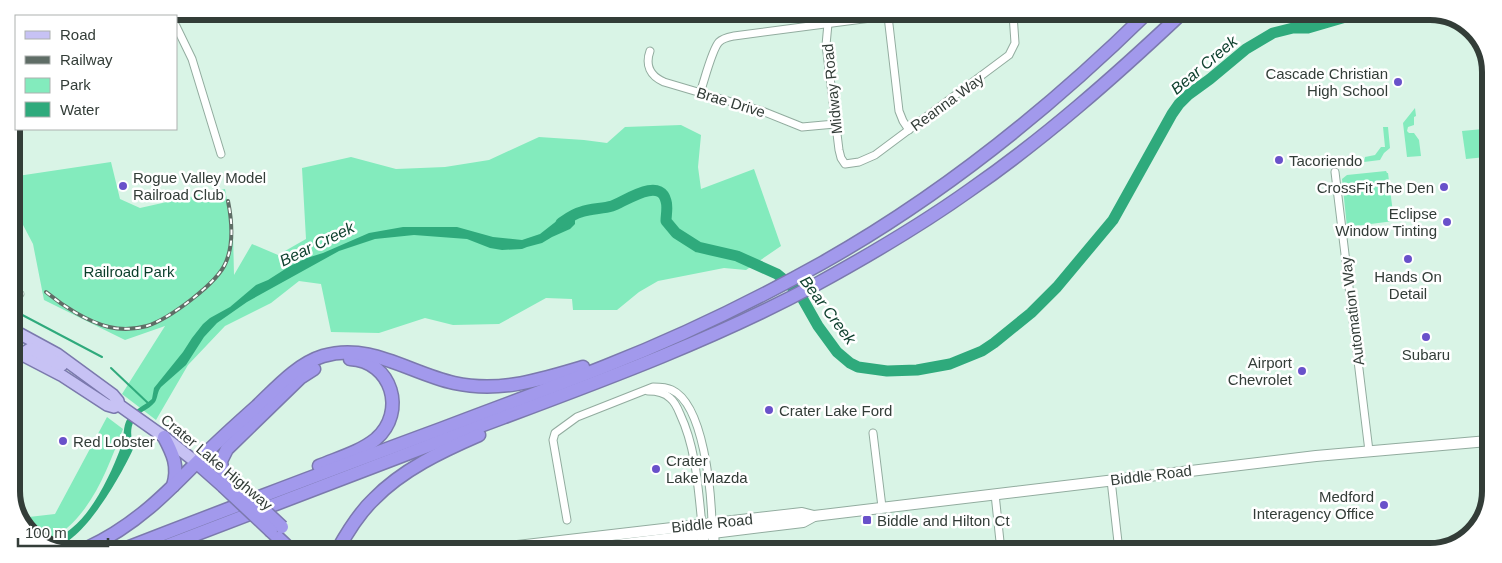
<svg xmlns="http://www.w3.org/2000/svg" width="1502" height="563" font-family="Arial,sans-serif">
	<rect width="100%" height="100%" fill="#d9f4e6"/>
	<g fill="#83ebbd">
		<path d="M1415 108 1416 116 1414 117V125L1408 127 1407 131 1409 133H1414L1419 140 1421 156 1407 157 1403 123Z"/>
		<path d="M681 125 701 135 698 167 701 189 754 169 781 246 746 270 724 268 658 281 639 292 617 310H573L572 299 546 298 499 324 453 325 425 318 379 333 331 332 321 284 299 281 271 303 225 326 188 365 156 420 122 394 165 326 125 340 44 300 33 244 11 202V177L111 162 120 199 140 208 225 189 233 232 234 275 252 244 278 255 306 239 302 168 351 157 396 169 445 167 489 160 539 137 584 140 607 143 625 127Z"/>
		<path d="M1383 127H1388L1390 148 1384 153 1380 160 1364 162 1365 157 1375 155 1381 147H1385Z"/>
		<path d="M1483 129 1486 157 1466 159 1462 131Z"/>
		<path d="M1386 171 1387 173H1388L1394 221 1347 227 1342 179 1347 175Z"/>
		<path d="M107 417 123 429C109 464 96 503 67 528 60 533 51 537 43 542L24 528 20 518 55 514Z"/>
	</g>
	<path fill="#2faa7c" d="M570 214 575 218V224L570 229 552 237 542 243 527 247 522 249 502 250 490 248 467 239 414 235 375 239 339 251 247 302 217 323 204 337 186 365 161 387C157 392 158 397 155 402 152 406 147 409 142 412 130 420 129 434 134 447 122 474 83 544 52 548L45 543C54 539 64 535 72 528 94 510 111 474 121 447 125 438 122 426 128 418 134 410 145 405 152 399L154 388 183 352 192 338 203 324 210 318 230 307 256 285 268 280 290 266 307 258 323 253 369 233 403 227H457L493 237 522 240 540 234 563 216Z"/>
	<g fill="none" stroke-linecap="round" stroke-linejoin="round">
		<g stroke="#2faa7c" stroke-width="2">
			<path d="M11 309 102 357"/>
			<path d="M111 368 149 404"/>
		</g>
		<path stroke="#2faa7c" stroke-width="11" d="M561 223C567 219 573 214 581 212 591 208 602 209 612 206 624 202 660 176 666 201 668 207 666 215 666 221L676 233 698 247 737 256 777 274 788 283 801 296 818 326 837 352 850 363 858 367 887 371 917 370 950 364 982 351 994 343 1031 313 1057 287 1113 220 1172 114 1179 104 1188 95 1210 79 1246 49 1273 33 1293 28H1308L1356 14"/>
		<defs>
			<g id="street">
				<path d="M80 11 82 16"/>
				<path d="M169 11 172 16"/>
				<path d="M829 13 826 45 839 150 841 158 845 164 859 162 875 155 1009 55 1015 43 1013 14"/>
				<path d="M888 16 899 111 903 121 909 130"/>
				<path d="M176 26 192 59 221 154"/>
				<path d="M650 51C645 65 650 76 664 82L762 111 802 127 835 124"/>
				<path d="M700 93C704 82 712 49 719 42 723 38 729 37 734 36L909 13"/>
				<path d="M1335 172 1369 451"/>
				<path d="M11 290 20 294"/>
				<path d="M648 391C656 391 664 392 670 398 675 402 678 409 680 414 696 448 698 487 702 525"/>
				<path d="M873 433 882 507"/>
				<path d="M1111 480 1119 551"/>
				<path d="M995 494 1001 551"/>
				<path d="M567 520 553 440 555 433 577 417 653 387C660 387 666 387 672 390 704 405 711 491 712 523"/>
			</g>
			<g id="secondary">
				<path d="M702 528 704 550"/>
				<path d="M713 529 714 550"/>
				<path d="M490 549 802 513 814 516 1316 456 1488 441"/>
				<path d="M575 550 803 522 814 516"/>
			</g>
			<g id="primary">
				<path d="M11 329 57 354 113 395 118 401 119 405 164 437 197 463"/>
				<path d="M11 349 61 375 107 405 114 407 119 405"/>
				<path d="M22 354 30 349 33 350 62 365"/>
			</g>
			<g id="highway">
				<path d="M164 437C173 454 179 466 173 486"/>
				<path d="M197 463 223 486"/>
				<path d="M319 466C338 458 360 452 376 439 407 412 392 361 350 359"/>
				<path d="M234 482 222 469 221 461 227 449 300 378 314 369"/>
				<path d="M271 531 290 549"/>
				<path d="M87 548C135 526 168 492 204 455 221 438 239 422 257 406 276 388 297 364 323 356 370 342 409 373 454 383 500 393 539 380 583 367"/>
				<path d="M124 549C230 508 335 468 441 429 496 408 551 388 606 366 680 337 752 302 822 263 941 196 1049 109 1146 14"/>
				<path d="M158 549C264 509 369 468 475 428 590 385 707 343 815 285 868 256 921 225 970 190 1045 138 1114 77 1181 14"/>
				<path d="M338 549C348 531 359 513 374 499 402 470 442 451 479 435"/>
			</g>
		</defs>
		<use href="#street" stroke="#92ac9f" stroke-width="9"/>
		<use href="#secondary" stroke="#92ac9f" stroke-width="12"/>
		<use href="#primary" stroke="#7b79ad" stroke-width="14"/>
		<use href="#highway" stroke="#7b79ad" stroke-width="15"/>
		<use href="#street" stroke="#fff" stroke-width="7"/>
		<use href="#secondary" stroke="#fff" stroke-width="10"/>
		<use href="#primary" stroke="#c7c2f4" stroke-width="11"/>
		<use href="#highway" stroke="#a299ec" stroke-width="12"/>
		<defs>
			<path id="rail" d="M46 292C63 306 88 322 109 327 121 330 136 329 147 326 169 319 218 283 226 262 234 243 232 221 228 201"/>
		</defs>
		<use href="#rail" stroke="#5f6d66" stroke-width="4"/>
		<use href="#rail" stroke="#fff" stroke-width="2" stroke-dasharray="5.5" stroke-linecap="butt"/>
		<defs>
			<g id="highway-bridge">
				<path d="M234 482 282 527"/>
				<path d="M223 486 271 531"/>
			</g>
		</defs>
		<use href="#highway-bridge" stroke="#7b79ad" stroke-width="15" stroke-linecap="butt"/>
		<use href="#highway-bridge" stroke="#a299ec" stroke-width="12"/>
	</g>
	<g fill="#6951ca" stroke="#fff" stroke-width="2">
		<circle cx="1398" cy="82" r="5"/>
		<circle cx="1279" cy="160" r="5"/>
		<circle cx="123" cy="186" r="5"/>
		<circle cx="1444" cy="187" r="5"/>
		<circle cx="1447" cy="222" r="5"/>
		<circle cx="1408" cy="259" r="5"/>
		<circle cx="1426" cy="337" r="5"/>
		<circle cx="1302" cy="371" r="5"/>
		<circle cx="769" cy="410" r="5"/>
		<circle cx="63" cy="441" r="5"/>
		<circle cx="656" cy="469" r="5"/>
		<circle cx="1384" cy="505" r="5"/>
		<rect x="862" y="515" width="10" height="10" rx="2.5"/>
	</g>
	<g text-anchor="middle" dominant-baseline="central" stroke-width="5" stroke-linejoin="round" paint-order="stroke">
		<g font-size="15" fill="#333d38" stroke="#fff" text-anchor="start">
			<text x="1388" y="73" text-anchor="end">Cascade Christian<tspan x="1388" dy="17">High School</tspan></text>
			<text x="1289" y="160">Tacoriendo</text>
			<text x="133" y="177">Rogue Valley Model<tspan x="133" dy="17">Railroad Club</tspan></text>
			<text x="1434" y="187" text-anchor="end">CrossFit The Den</text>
			<text x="1437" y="213" text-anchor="end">Eclipse<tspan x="1437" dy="17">Window Tinting</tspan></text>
			<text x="1408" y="276" text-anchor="middle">Hands On<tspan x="1408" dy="17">Detail</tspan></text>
			<text x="1426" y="354" text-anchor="middle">Subaru</text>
			<text x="1292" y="362" text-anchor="end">Airport<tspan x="1292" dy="17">Chevrolet</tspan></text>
			<text x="779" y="410">Crater Lake Ford</text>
			<text x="73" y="441">Red Lobster</text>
			<text x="666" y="460">Crater<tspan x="666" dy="17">Lake Mazda</tspan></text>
			<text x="1374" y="496" text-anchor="end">Medford<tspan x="1374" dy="17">Interagency Office</tspan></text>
			<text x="877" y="520">Biddle and Hilton Ct</text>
		</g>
		<g font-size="15" fill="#333d38" stroke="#fff">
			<text transform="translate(832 89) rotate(-96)">Midway Road</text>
			<text transform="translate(731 102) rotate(17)">Brae Drive</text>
			<text transform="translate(947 102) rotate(-36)">Reanna Way</text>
			<text transform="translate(1352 311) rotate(-97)">Automation Way</text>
			<text transform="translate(217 462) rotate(40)">Crater Lake Highway</text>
			<text transform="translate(1151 475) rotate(-7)">Biddle Road</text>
			<text transform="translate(712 523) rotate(-6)">Biddle Road</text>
		</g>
		<g font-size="15" fill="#0a3e2b" stroke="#fff">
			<text x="129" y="271">Railroad Park</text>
		</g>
		<g font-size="16" font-style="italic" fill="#10422f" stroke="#fff">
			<text transform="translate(1204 65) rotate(-40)">Bear Creek</text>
			<text transform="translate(317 244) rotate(-26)">Bear Creek</text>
			<text transform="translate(828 310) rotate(53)">Bear Creek</text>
		</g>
	</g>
	<path d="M0 0H1502V563H0ZM72 20H1430A52 52 0 0 1 1482 72V491A52 52 0 0 1 1430 543H72A52 52 0 0 1 20 491V72A52 52 0 0 1 72 20Z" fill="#fff" fill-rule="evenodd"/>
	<path fill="none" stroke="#333d38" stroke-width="6" d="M72 20H1430A52 52 0 0 1 1482 72V491A52 52 0 0 1 1430 543H72A52 52 0 0 1 20 491V72A52 52 0 0 1 72 20Z"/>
	<rect x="15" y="15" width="162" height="115" fill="#ffffff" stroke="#adb1af"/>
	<rect x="25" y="31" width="25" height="8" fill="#c7c2f4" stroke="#adb1af"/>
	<text x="60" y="40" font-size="15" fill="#333d38">Road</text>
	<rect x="25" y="56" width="25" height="8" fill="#5f6d66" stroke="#adb1af"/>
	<text x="60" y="65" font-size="15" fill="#333d38">Railway</text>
	<rect x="25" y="78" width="25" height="15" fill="#83ebbd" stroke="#adb1af"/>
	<text x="60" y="90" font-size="15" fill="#333d38">Park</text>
	<rect x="25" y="102" width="25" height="15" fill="#2faa7c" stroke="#adb1af"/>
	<text x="60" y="115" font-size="15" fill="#333d38">Water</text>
	<path d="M18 538v8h90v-8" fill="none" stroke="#333d38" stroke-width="2.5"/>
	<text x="25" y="538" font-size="15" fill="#333d38" stroke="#ffffff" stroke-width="4" paint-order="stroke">100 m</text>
</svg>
